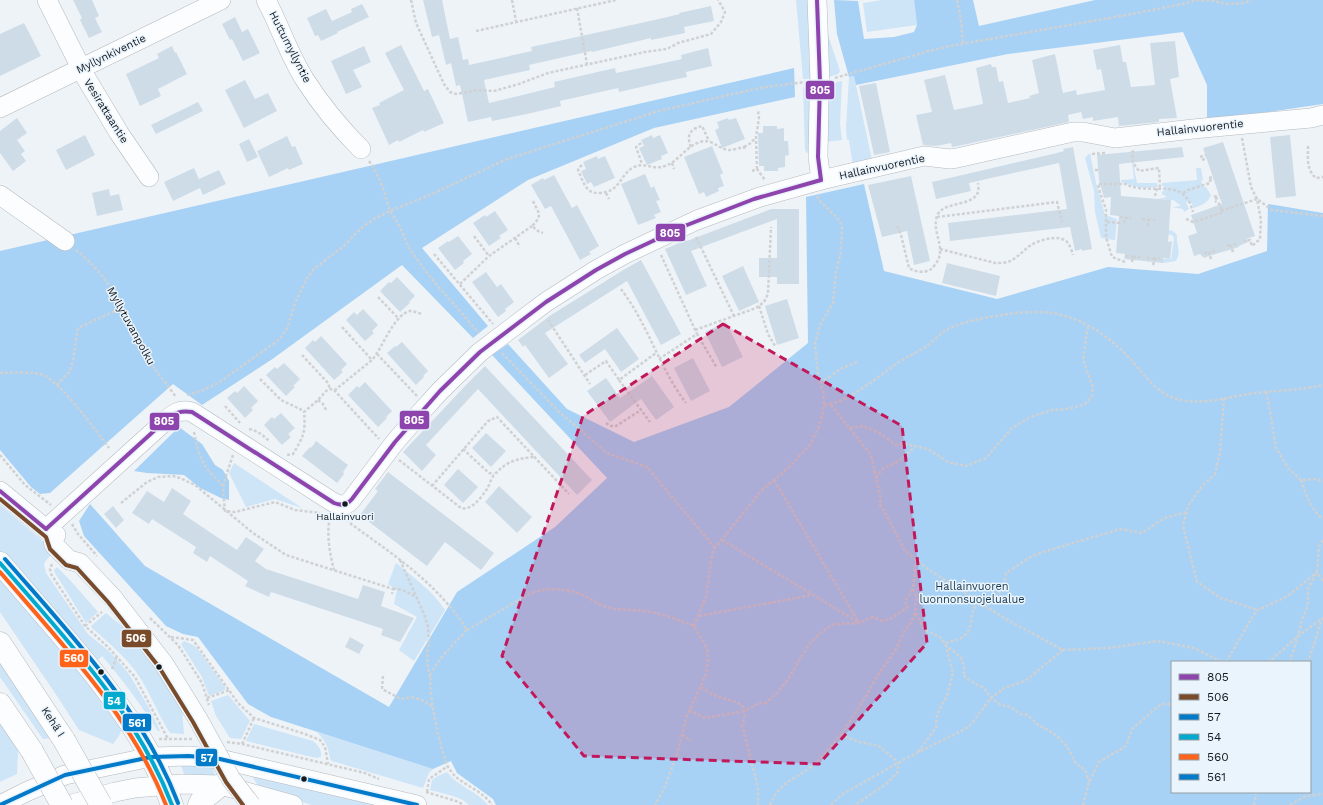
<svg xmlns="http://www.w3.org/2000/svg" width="1323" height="805" font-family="'Work Sans',sans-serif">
	<rect width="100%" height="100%" fill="#eef3f8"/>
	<g fill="#cee4f7">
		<path d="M796 0H809V61L812 79H803Z"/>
		<path d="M882 0H914L917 25 867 32 863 3Z"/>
		<path d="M828 35 840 71 838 74 823 79Z"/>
		<path d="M854 76 872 160 853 166 849 140H847L846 128 849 77Z"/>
		<path d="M842 81 840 124 842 140 826 142 823 86Z"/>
		<path d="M806 86H813L811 153H807L805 150 803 88Z"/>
		<path d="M1090 153 1096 183 1105 215 1117 219 1115 240 1101 238 1095 212 1094 191 1085 158Z"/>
		<path d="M1132 162 1133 163 1137 183H1157L1158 187C1149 188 1142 188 1134 186 1130 185 1126 183 1121 182V180L1134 179Z"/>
		<path d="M1196 168H1201L1203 180 1201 181 1203 187H1206L1211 195C1208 203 1202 205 1194 208L1190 201 1186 202 1189 209 1184 212 1183 209 1172 207 1181 206 1172 199V200L1158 199 1167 197 1162 194V191H1165L1164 186H1162V183L1197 180Z"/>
		<path d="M1163 229 1173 231 1177 235C1176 246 1182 250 1176 261L1163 263V259H1171L1174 238 1172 235 1155 233Z"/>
		<path d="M234 463 302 508 275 499 246 507 229 473Z"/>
		<path d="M0 505 43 541 54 552 47 559 44 564 46 573 88 634 110 652 129 674 149 708 160 731H158C141 705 123 680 102 656L98 660 68 632 0 551Z"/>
		<path d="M396 563C414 578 432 590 445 610L414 661 399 650 417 617 394 604 397 590 388 584Z"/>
		<path d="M57 567 69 579 98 612 86 623 55 573 54 570Z"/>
		<path d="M0 573 76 663 122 728 119 736 113 744 79 730 55 693 0 612Z"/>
		<path d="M106 613 124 628 140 646 162 678 182 710 184 734 170 733C158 715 151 694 139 676 126 657 109 643 92 628L91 626Z"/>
		<path d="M184 641 193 645 197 648 225 687V690L209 696 202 677 181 644Z"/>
		<path d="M0 660 52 738 43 739 0 677Z"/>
		<path d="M228 695 250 721 241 739 230 738 216 716 211 701Z"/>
		<path d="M0 724 18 750 17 774 0 782Z"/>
		<path d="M254 724 313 741C318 745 322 750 321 757L316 758 246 741Z"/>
		<path d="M317 732 433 769 429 773 423 788 332 761 330 759C328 746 326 742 317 732Z"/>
		<path d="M180 763 211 764 218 781 186 779Z"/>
		<path d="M249 771 385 805H312L260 789Z"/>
		<path d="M447 772C458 787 477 791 488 805H469L463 800 453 796 430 790 432 780 438 776Z"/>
	</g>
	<g fill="#a7d2f5" fill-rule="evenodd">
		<path d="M834 0 858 1 864 39 894 37 914 32 917 25 914 0H973L979 26 1095 0H1323V104L1207 121V85L1183 32 1008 54 856 85 854 76 849 77 837 34Z"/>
		<path d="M794 68 795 97 654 128 528 180 422 248 488 326 473 338 402 265 271 360 202 405 173 384 50 493 40 494 31 487 0 450V251Z"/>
		<path d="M864 184 884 271 997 299 1108 267 1198 274 1267 251 1268 204 1323 213V805H496L493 799 457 773 451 761 433 769 271 717 248 704 198 637 183 634 166 626 84 536 79 521 90 504 145 566 389 707 457 592 555 527 607 478 492 355 508 344 567 409 634 442 729 407 808 343 806 197ZM1172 662H1310V792H1172Z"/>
		<path d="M179 427 202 444 215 465 223 470 229 481V500L221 498 200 488 184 475 147 473 134 471Z"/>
	</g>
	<g fill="#cedce8">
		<path d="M73 0H92L99 16 95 18 102 32 89 38 80 20 82 18Z"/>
		<path d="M423 0H442L450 39 458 37 463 60 468 59 469 65 532 51 531 47 659 19 680 14 679 13 711 6 714 21 684 27 685 33 651 40V38L592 52 591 51 529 65 530 70 484 80 489 103 555 87 554 82 615 68 616 73 650 66 682 59 681 55 708 48 712 66 686 72 687 77 654 84 619 92 618 88 560 101 561 106 527 114 492 121 491 117 468 122 460 85 456 86 451 63 446 65 439 35 432 37Z"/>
		<path d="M362 4 369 17 337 32 338 33 321 41 318 35 315 36 307 18 326 9 332 21 352 12 351 9Z"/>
		<path d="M235 17 242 32 248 29 260 53 243 61 232 39 230 40 222 24Z"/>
		<path d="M24 23 41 56 0 76V34Z"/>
		<path d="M1175 41 1179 77 1170 79 1177 118 1159 119V122L1119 126 1118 117 1093 121V117L1083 119 1081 112 1068 115 1069 122 958 146 952 147 951 143 936 146 923 145 916 115 932 112 924 80 945 75 954 110 983 104 976 68 991 64 992 67H996L999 82 1003 81 1008 103 1030 98 1029 96 1039 93 1032 60 1055 54 1063 93 1076 90 1077 95 1105 90 1101 69 1097 70 1093 50 1120 45 1123 62H1126L1131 87 1155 85 1150 43Z"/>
		<path d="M401 45 424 91 428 89 444 123 424 132 423 130 399 142 398 140 389 145 372 108 380 105 379 103 404 90 385 53Z"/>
		<path d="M172 46 175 53 176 52 187 74 158 89 161 96 140 106 126 74 159 58 157 54Z"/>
		<path d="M364 46 371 62 353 70 362 87 346 94 331 61Z"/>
		<path d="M245 80 255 99 268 93 277 111 244 128 225 90Z"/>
		<path d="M876 83 890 152 874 155 859 86Z"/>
		<path d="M198 102 203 111 156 134 151 125Z"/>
		<path d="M17 118 27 133 17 140 25 151 21 154 26 161 13 171 0 153V131Z"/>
		<path d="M728 118 729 120 736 118 745 139 722 148 715 130 719 128 717 122Z"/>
		<path d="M763 126H777V129L784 128V141H788L789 155 785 156V167L778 168V171H764V166H759L758 133H763Z"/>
		<path d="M85 135 95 155 66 170 56 150Z"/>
		<path d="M652 135 653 138 660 135 668 153 661 156 662 159 647 165 639 148 644 146 641 140Z"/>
		<path d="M1290 135 1296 196 1276 198 1270 137Z"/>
		<path d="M287 136 292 147 295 146 303 164 289 170 288 168 269 177 257 151Z"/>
		<path d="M249 139 258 157 247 162 239 144Z"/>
		<path d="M1223 142 1255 236 1246 239 1248 242 1239 246V247L1209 256 1204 258 1200 254 1194 256 1188 236 1197 233 1191 215 1222 204 1203 148Z"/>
		<path d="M712 146 723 173 720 175 724 186 718 188 719 191 706 197 704 192 699 194 684 157Z"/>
		<path d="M1073 147 1092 249 1082 251V249L1075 251 1070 227 950 241 948 223 1067 209 1059 163 969 183 971 191 936 199 932 182 1057 153 1064 151 1063 149Z"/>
		<path d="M1182 147 1184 157 1119 164 1121 196 1171 200 1168 242 1172 241 1170 259 1163 258V263L1124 259 1125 254 1116 253 1119 216 1110 215 1111 197 1104 198 1099 180 1097 155Z"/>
		<path d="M597 156 598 159 605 156 615 178 594 187 591 182 587 184 581 171 586 169 583 162Z"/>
		<path d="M194 168 199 179 219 170 226 184 203 195 200 188 173 201 164 182Z"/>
		<path d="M645 174 651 188 654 186 660 200 656 201 661 212 654 215 656 218 638 225 621 184Z"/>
		<path d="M554 175 572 208 577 205 599 246 589 252 591 254 580 260 551 206 545 209 531 185 543 178 544 180Z"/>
		<path d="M911 176 930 261 914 265 907 231 882 237 868 185Z"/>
		<path d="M109 189 110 196 119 194 123 210 97 216 92 193Z"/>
		<path d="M771 209H799V284H777V277H759V258H777V219L691 251 707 286 686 295 665 249 686 240 687 241Z"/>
		<path d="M495 211 508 230 499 236 501 238 489 246 473 223 485 215 486 217Z"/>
		<path d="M458 236 472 254 463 261 464 263 455 270 438 248 448 241 449 242Z"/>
		<path d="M641 260 681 334 661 345 627 281 545 333 568 364 549 378 525 345 523 347 518 340 551 315 625 269Z"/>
		<path d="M947 263 1000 276 996 296 942 283Z"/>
		<path d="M743 266 759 302 739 311 722 276Z"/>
		<path d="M486 272 497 287 501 284 514 302 505 309 506 311 498 317 472 282Z"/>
		<path d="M397 277 415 296 409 302 410 303 400 312 380 291 389 282 391 283Z"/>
		<path d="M787 299 799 338 777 345 765 306Z"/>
		<path d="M363 309 378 325 372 331 374 333 365 341 346 320 354 312 357 315Z"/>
		<path d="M726 322 743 357 722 367 705 332Z"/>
		<path d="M617 328 639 359 621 372 605 349 585 363 579 355Z"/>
		<path d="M321 336 347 364 341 370 343 372 334 380 305 348 313 340 315 342Z"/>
		<path d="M402 342 428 371 423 376 424 377 416 385 387 353 395 346 396 347Z"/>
		<path d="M693 358 710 391 691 401 674 368Z"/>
		<path d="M284 363 300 379 293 386 295 387 286 396 266 375 275 367 277 369Z"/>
		<path d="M485 366 592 480 577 495 478 389 426 445 436 455 422 471 403 452 466 385Z"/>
		<path d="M652 376 674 407 656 420 641 399 610 422 587 391 606 378 620 398Z"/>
		<path d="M365 382 392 411 386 417 387 418 378 427 348 395 357 386 359 388Z"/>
		<path d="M244 386 258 401 251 408 253 410 245 418 227 398 235 391 237 393Z"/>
		<path d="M281 413 295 428 288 434 291 437 282 445 264 425 272 417 274 419Z"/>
		<path d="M486 433 506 451 491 467 472 448Z"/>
		<path d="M316 441 348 465 343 472 344 474 337 483 302 456 310 447 311 448Z"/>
		<path d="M458 469 478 487 463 503 444 485Z"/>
		<path d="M388 472 494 553 481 570 445 542 427 566 360 515 378 491 375 489Z"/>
		<path d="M499 486 532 517 517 533 485 502Z"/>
		<path d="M172 488 191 501 183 514 211 533 237 550 246 537 264 549 255 561 266 569 358 599 363 585 385 592 381 606 414 618 400 642 381 635 383 629 271 592 269 597 245 586 248 581 210 556 207 562 193 553 196 547 152 519 149 524 132 513 147 491 164 502Z"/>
		<path d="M113 506 124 520 116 528 104 514Z"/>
		<path d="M350 637 364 645 359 654 345 647Z"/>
	</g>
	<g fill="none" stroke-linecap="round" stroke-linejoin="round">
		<defs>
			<g id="minor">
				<path d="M47 0 86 78 119 133 149 177"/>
				<path d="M266 0C280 26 289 55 305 80 321 105 340 128 361 149"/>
				<path d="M817 0 820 82 819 100 818 157 821 180"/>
				<path d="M0 108 221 0"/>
				<path d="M0 195 65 241"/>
				<path d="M0 491 52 534 56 535"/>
				<path d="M46 529 163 423C172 415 179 408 192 412L331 501C339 506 346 507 352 499L395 442 421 412 440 391 480 352 546 302 596 270 625 254 697 220 760 197 821 180 924 156 950 159 957 158 1073 132H1083L1115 138 1193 129 1311 118 1323 115"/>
				<path d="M52 534 54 545 69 560 80 563 113 598 164 664 198 719"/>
				<path d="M0 805 26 792 65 775 151 757 189 756 220 759 417 805"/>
				<path d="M69 805 115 792 135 788 181 784 221 785 293 805"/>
			</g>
			<g id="highway">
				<path d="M0 563C31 599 63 635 93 672 125 713 155 755 172 805"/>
				<path d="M0 643 64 740"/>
				<path d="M0 704 32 751"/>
				<path d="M199 805 201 801 221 785"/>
			</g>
		</defs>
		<use href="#minor" stroke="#b5babe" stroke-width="20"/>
		<use href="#highway" stroke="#b5babe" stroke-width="23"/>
		<g stroke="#d0d1d3" stroke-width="2.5" stroke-dasharray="3 2" stroke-linecap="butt">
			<path d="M411 0 416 23 444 84 450 92 456 94 478 90 494 91 519 84 548 73 645 52 667 49 678 43 711 34 721 22 725 12 718 0"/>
			<path d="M512 0 516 21"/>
			<path d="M957 0 961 20 963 44"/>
			<path d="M577 8 587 64"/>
			<path d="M476 31 616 0"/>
			<path d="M835 78 929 51 950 46 1121 16 1183 4 1197 0 1214 1 1227 4 1244 3 1251 0"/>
			<path d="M1242 138 1251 187 1257 199 1272 210 1323 216"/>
			<path d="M641 143 636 147 642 164"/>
			<path d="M1308 146C1308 157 1306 170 1316 178L1323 177"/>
			<path d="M691 147C686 135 690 129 702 126L709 141"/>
			<path d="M744 147 751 143 756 137"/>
			<path d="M1134 151 1132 152 1133 163 1139 171 1159 168 1160 188"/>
			<path d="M1092 154 1105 153"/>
			<path d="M1200 157 1206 155"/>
			<path d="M1202 160 1207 158"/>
			<path d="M369 161 374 168 382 185 390 211 398 223 409 248 430 277 479 333"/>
			<path d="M672 163 674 169"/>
			<path d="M582 165 580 167 578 170C583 180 585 194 599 193 621 192 619 175 634 167 643 162 652 169 661 167 678 164 684 147 700 142 713 138 717 149 729 150 733 150 739 148 744 147L745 150"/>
			<path d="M757 169 756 137 759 118 758 111"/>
			<path d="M1095 170H1099"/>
			<path d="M752 171 757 169 765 180"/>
			<path d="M1209 178 1213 177"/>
			<path d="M1209 181 1214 179"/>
			<path d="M606 193 609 199"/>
			<path d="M1183 193 1188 190 1210 183"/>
			<path d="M817 196 820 201 840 221 842 227 841 251 836 272 833 303 820 325 815 344 818 375 823 392 824 405"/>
			<path d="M1155 196 1157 188"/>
			<path d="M1214 197 1219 195"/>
			<path d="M1215 199 1220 197"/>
			<path d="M533 201C539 214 543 215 532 226L538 231 543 233"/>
			<path d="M1221 211 1257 199 1261 220 1260 239 1252 246 1250 240 1245 241V240"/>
			<path d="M1121 216V217L1125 218"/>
			<path d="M937 217 1057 202 1062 222"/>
			<path d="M1143 218V219L1149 220"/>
			<path d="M1186 219 1193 222 1221 213C1221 207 1221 204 1215 201"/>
			<path d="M1107 222 1120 223"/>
			<path d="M1124 223 1125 218H1130V217"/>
			<path d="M897 226 901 235 909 268C914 271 921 273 927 271 930 270 932 269 934 266 949 249 931 234 937 216 942 201 973 207 978 192 979 189 978 185 978 183"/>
			<path d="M1148 226 1149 220H1154V219"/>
			<path d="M474 236 489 256"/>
			<path d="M696 237 734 316"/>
			<path d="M515 238 520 247"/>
			<path d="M1227 245 1231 246"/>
			<path d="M940 249 995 263C1000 263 1006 263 1010 261 1019 257 1025 248 1033 244 1042 239 1061 234 1068 243 1070 246 1072 251 1073 255"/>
			<path d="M76 250C98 267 115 291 127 315 131 325 134 335 139 344 149 363 163 379 176 397"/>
			<path d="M1205 252V253H1209"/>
			<path d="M1233 252 1231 246 1235 244V243"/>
			<path d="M434 254 493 324"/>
			<path d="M661 255 697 334"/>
			<path d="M1127 255V256L1133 257"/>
			<path d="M1149 257 1148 258 1155 259"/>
			<path d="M1211 259 1209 253 1214 251V250"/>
			<path d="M1125 262 1112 257 1106 237V209L1100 193 1098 184H1127C1130 187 1134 187 1139 188 1163 191 1185 181 1193 212"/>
			<path d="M1132 262 1133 257H1139V256"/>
			<path d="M1153 265 1155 259 1160 258"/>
			<path d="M460 284 489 256 532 226"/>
			<path d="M621 289C626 296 631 303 635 310 653 341 664 374 686 403"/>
			<path d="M378 297 399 319"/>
			<path d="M759 306 768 334 775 346"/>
			<path d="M548 320 590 384"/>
			<path d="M342 327 372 360"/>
			<path d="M695 330 756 308 764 302 768 294 771 227"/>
			<path d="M502 353 557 410 607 453 647 467 715 548"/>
			<path d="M377 354 417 396"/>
			<path d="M302 355 328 383 330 389"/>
			<path d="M659 359 697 334 717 368"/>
			<path d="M0 373C14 373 30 371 43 375 59 380 97 432 109 448"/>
			<path d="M585 375 606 361 619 380 656 353"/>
			<path d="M260 379 281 400 300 409 304 412"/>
			<path d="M619 380 650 422"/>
			<path d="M820 383 842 368 857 362"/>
			<path d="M57 385 70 371 73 360 78 328 115 311 122 306"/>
			<path d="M334 390 379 439"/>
			<path d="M1266 392 1270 411 1276 448 1288 468 1301 480 1315 479 1323 481"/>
			<path d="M187 395 203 390 218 383 280 339 287 328 295 303 307 278 314 269 345 245 361 228 374 219 390 211 434 193 507 159 659 111 759 88 805 82"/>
			<path d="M1224 398 1220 452 1215 474 1202 486 1188 506 1183 526 1197 582 1221 598 1258 610"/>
			<path d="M318 400 323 404 326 410"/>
			<path d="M831 405 871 455 881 500 879 503 887 516 905 551 928 569 1004 618 1063 650 1108 648 1158 641 1194 648 1222 662"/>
			<path d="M225 406 240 423"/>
			<path d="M606 423 610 426H616L641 410"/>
			<path d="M850 428 863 426 879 433 896 445 906 444 928 449 948 462 966 466 986 458 1011 429 1030 417 1052 410 1069 409 1085 404 1092 396 1093 387 1083 360 1088 325"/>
			<path d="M249 429C258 431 263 435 270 442"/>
			<path d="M194 432 198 451 206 468 224 487"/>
			<path d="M463 449 489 473 494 474"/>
			<path d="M0 455 25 485 51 505"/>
			<path d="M233 455 225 479 223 490 225 511 235 512 275 502 295 510 320 513"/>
			<path d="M287 455 293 454C303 437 306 433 304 412L318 400 326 391 330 389 335 390 372 360C382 349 394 314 410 311 414 311 418 313 422 314"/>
			<path d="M399 460 461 508C471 511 481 498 487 489 490 484 491 477 496 473 507 461 519 458 535 457"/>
			<path d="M876 478C885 464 885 469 897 462 904 458 909 452 915 446"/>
			<path d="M774 480 859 623"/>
			<path d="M1301 480C1306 494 1310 509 1323 519"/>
			<path d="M432 486 488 421 497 417 569 494"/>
			<path d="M121 503 147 482 158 477 173 476 180 478 195 485 253 533 286 555 393 589 392 594"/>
			<path d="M330 518C326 533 330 555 334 570"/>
			<path d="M347 519 351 524C394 555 438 584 467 630 457 641 435 661 431 675 427 690 441 753 448 767 450 770 452 773 454 775 465 786 483 791 492 805"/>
			<path d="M72 524 78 534 97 556"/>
			<path d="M722 540 858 622"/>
			<path d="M916 559 913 589 917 598 915 606 916 613 922 626 927 631 940 637 948 648 952 650 961 658 965 670 963 675 975 684 983 687 991 698 1001 705 1011 707 1020 714 1028 715 1037 724 1056 735 1067 746 1076 764 1081 766 1086 772 1089 782"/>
			<path d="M400 560 424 614 428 627 429 644 427 654 428 667 430 677"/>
			<path d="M52 564 50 569 51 574 85 626 108 647 135 677 168 739"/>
			<path d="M393 589C401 588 409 593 416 597"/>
			<path d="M699 616 812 595"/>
			<path d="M150 618 178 645 202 683 209 705"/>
			<path d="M85 626 102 612"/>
			<path d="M694 626 706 596 712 555 715 548 761 491 788 468 810 445 820 424 824 405C847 402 865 386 884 373 890 369 895 364 901 361 910 355 919 351 927 346 934 341 939 334 946 330 965 319 1018 311 1040 312 1076 313 1108 334 1131 360 1141 371 1152 386 1165 394 1194 410 1227 396 1257 393 1279 390 1302 390 1323 385"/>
			<path d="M467 630 531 593C549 587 568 588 585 596 591 599 597 604 604 606 616 611 631 609 644 611 661 613 678 620 694 626L707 648 708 660 706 675 686 718 678 751 664 789 655 805"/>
			<path d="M171 637 193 640 238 703 254 718 305 734 320 740 325 747 328 764"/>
			<path d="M1226 662 1256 611 1288 596 1317 572 1323 581"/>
			<path d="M1267 662 1271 660 1302 633 1323 618"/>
			<path d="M1290 662 1298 636 1302 620 1308 605V589L1317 572 1319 547 1323 540"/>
			<path d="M1306 662 1310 656 1322 619"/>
			<path d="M112 669 117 656"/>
			<path d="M383 676 382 689 401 699 412 697 424 701 433 707"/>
			<path d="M701 687C705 689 709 693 714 695 729 702 753 699 742 725L758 787V805"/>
			<path d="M207 698 230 690"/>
			<path d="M689 710 705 718 745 711 759 703H766L776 694 787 681 807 647 819 634 834 624 859 623 873 617 882 621 892 618 908 607 905 601 913 589"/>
			<path d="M682 735 691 741"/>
			<path d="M841 735 866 696 876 678 895 651 905 630 911 623 915 613"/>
			<path d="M159 739H192"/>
			<path d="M227 742 242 744 365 773 379 779"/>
			<path d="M242 744 254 718"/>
			<path d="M918 752 936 728 937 714 947 696 953 673 945 643C953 641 965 639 969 630 975 614 966 604 991 602L1003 589 1006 573 1032 556 1050 550 1120 529 1142 533 1164 518 1187 512"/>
			<path d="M426 792 456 801 464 805"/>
			<path d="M427 792 429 779 448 766"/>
			<path d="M770 805C780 781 793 781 811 767 822 758 832 745 841 735L859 742 879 746 899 763 897 773 886 784 855 805"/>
			<path d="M831 805 841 795 903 760 969 727 991 698 1004 688 1025 681 1063 650"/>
			<path d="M1083 805 1089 782 1099 762 1126 746 1132 729 1161 704H1172"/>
			<path d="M1254 805 1256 792"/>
			<path d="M1290 805 1306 796 1323 794"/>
		</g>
		<use href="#minor" stroke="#fcfdfe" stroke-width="19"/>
		<use href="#highway" stroke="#fcfdfe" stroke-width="22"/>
		<defs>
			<path id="minor-bridge" d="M198 719 231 779 251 805"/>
			<g id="highway-bridge">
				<path d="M64 740 101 805"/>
				<path d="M32 751 62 805"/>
			</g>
		</defs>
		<use href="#minor-bridge" stroke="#b5babe" stroke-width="20" stroke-linecap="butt"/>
		<use href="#highway-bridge" stroke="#b5babe" stroke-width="23" stroke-linecap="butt"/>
		<use href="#minor-bridge" stroke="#fcfdfe" stroke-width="19"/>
		<use href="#highway-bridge" stroke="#fcfdfe" stroke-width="22"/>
		<defs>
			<g id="bus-1">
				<path d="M817 0 820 82 818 157 821 180"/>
				<path d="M0 491 46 529"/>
				<path d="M46 529 166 420C174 413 181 410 192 412L334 503C341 506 347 505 352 499L395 442 440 391 480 352 546 302 596 270 625 254 687 225 754 199 821 180"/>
			</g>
			<path id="bus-2" d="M0 499 46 537 50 549 66 565 77 568 108 602 159 667 193 722 226 782 243 805"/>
			<path id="bus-3" d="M0 805 65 775 151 757 189 756 220 759 417 805"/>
			<path id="bus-4" d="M0 563C65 638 136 711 172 805"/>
			<path id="bus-5" d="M0 572C62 644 131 715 166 805"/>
			<path id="bus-6" d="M5 559C70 634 142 708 178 803"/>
		</defs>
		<use href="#bus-1" stroke="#eaf4fc" stroke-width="7"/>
		<use href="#bus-2" stroke="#eaf4fc" stroke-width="7"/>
		<use href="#bus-3" stroke="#eaf4fc" stroke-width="7"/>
		<use href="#bus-4" stroke="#eaf4fc" stroke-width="7"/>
		<use href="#bus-5" stroke="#eaf4fc" stroke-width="7"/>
		<use href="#bus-6" stroke="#eaf4fc" stroke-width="7"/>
		<use href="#bus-1" stroke="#8e44ad" stroke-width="4"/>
		<use href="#bus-2" stroke="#7a4b2a" stroke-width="4"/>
		<use href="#bus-3" stroke="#007ac9" stroke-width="4"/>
		<use href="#bus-4" stroke="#00a9ce" stroke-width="4"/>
		<use href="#bus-5" stroke="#ff6319" stroke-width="4"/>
		<use href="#bus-6" stroke="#007ac9" stroke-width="4"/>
	</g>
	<path fill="#c2185b" fill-opacity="0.2" stroke="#c2185b" stroke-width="3" stroke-dasharray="8 5" stroke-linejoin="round" d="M723 324 902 426 927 643 819 764 584 756 502 656 583 416Z"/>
	<g fill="#151a1f" stroke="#eaf4fc" stroke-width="1.5">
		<circle cx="345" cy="504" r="3.5"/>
		<circle cx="159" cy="667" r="3.5"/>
		<circle cx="101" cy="672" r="3.5"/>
		<circle cx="304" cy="779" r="3.5"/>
	</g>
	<g text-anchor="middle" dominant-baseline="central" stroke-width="3" stroke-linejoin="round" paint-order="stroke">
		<g font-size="10" fill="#151a1f" stroke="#eaf4fc">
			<text x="345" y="516">Hallainvuori</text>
		</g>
		<g font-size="11" fill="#151a1f" stroke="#eaf4fc">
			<text transform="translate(290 47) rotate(63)">Huttumyllyntie</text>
			<text transform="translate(111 54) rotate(-26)">Myllynkiventie</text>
			<text transform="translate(106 111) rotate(58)">Vesirattaantie</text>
			<text transform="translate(1200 128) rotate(-6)">Hallainvuorentie</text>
			<text transform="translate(882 167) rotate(-12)">Hallainvuorentie</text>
			<text transform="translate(131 326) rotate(61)">Myllytuvanpolku</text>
			<text transform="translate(53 722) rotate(57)">Kehä I</text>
		</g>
		<g font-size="11" fill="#16364e" stroke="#eaf4fc">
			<text x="972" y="586">Hallainvuoren<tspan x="972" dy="13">luonnonsuojelualue</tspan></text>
		</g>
	</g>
	<g stroke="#eaf4fc" stroke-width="1.5">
		<rect x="805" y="80" width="30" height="20" rx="4" fill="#8e44ad"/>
		<rect x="655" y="223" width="31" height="19" rx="4" fill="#8e44ad"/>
		<rect x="399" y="410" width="31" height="20" rx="4" fill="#8e44ad"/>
		<rect x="149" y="412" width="31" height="19" rx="4" fill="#8e44ad"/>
		<rect x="121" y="629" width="31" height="19" rx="4" fill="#7a4b2a"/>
		<rect x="59" y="649" width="30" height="19" rx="4" fill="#ff6319"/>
		<rect x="103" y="691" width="23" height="19" rx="4" fill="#00a9ce"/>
		<rect x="122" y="713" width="30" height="19" rx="4" fill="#007ac9"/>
		<rect x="195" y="748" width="23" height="19" rx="4" fill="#007ac9"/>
	</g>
	<g font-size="11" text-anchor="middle" font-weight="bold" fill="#fff">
		<text x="820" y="94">805</text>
		<text x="670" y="237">805</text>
		<text x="414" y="424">805</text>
		<text x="164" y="425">805</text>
		<text x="136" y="642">506</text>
		<text x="74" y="662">560</text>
		<text x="114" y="705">54</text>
		<text x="137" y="727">561</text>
		<text x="207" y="762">57</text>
	</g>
	<rect x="1171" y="661" width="140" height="132" fill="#eaf4fc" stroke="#959da4"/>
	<rect x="1179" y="674" width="20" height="6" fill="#8e44ad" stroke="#959da4"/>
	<text x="1207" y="681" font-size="12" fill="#151a1f">805</text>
	<rect x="1179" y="694" width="20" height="6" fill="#7a4b2a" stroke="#959da4"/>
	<text x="1207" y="701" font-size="12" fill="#151a1f">506</text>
	<rect x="1179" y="714" width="20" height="6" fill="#007ac9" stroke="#959da4"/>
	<text x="1207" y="721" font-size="12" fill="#151a1f">57</text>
	<rect x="1179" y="734" width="20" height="6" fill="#00a9ce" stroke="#959da4"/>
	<text x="1207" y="741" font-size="12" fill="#151a1f">54</text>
	<rect x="1179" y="754" width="20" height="6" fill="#ff6319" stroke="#959da4"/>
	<text x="1207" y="761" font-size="12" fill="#151a1f">560</text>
	<rect x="1179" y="774" width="20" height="6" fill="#007ac9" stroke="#959da4"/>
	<text x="1207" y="781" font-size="12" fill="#151a1f">561</text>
</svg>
